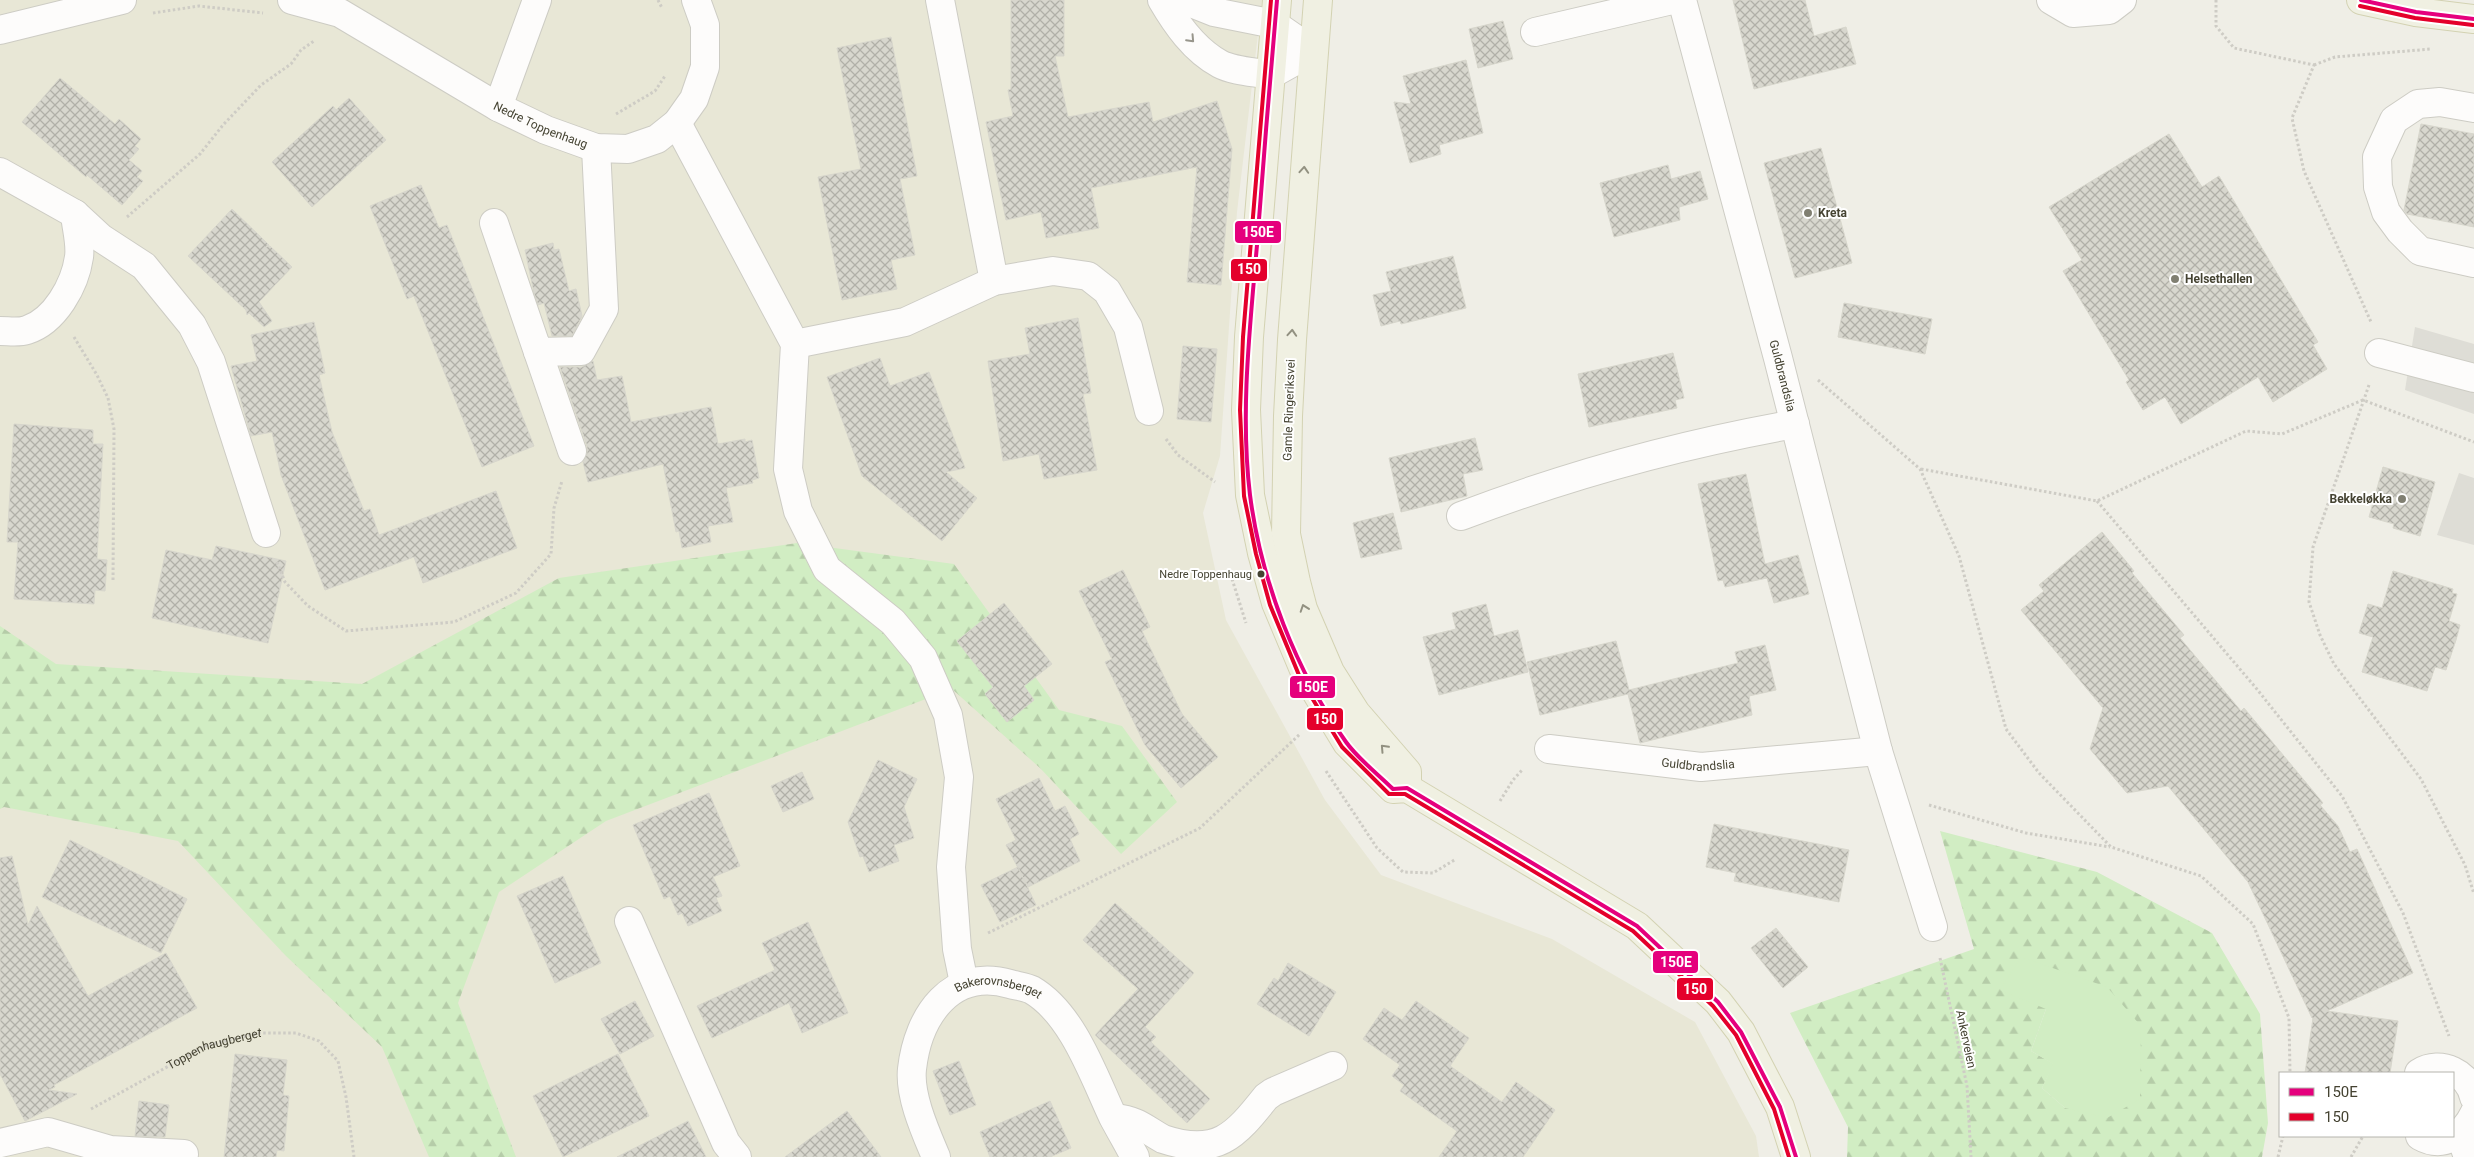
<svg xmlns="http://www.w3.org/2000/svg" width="2474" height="1157" font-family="Roboto,sans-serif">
	<defs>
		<pattern id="forest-firs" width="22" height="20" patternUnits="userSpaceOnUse" patternTransform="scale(1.25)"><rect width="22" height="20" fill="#d1edc3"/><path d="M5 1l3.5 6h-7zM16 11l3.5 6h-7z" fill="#b5cca8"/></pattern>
		<pattern id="building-cross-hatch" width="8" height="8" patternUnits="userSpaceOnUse" patternTransform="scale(1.25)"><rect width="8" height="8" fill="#d8d7ce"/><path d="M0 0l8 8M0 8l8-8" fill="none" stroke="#b1b0a8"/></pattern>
	</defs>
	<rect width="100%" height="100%" fill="#efeee6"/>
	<path fill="#e8e7d6" d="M0 0H1262L1237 212 1220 456 1203 513 1226 620 1325 800 1381 875 1552 939 1695 1022 1756 1136 1759 1157H0Z"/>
	<g fill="url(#forest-firs)" fill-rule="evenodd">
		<path d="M797 543 954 564 1059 710 1122 726 1177 802 1121 854 1040 768 952 689 606 821 499 892 458 1003 516 1157H429L382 1047 286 956 178 841 4 807 0 809V626L56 664 362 684 559 578Z"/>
		<path d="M1940 831 2097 872 2212 933 2260 1014 2268 1123 2262 1157H1847L1848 1127 1790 1013 1974 949ZM2046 1009 2065 1108 2042 1088 2054 1064 2031 1051Z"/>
	</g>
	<path fill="#d1edc3" d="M2021 957 2107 987 2141 1026 2140 1099 2107 1118 2065 1108 2042 1088 2053 1064 2031 1051 2046 1009 2000 990Z"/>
	<g fill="#deddd6">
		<path d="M2415 327 2474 344V414L2405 390Z"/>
		<path d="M2459 473 2474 478V545L2437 535Z"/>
	</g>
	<g fill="url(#building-cross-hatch)" stroke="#d7d6cc">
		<path d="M1011 0H1064V56H1055L1068 117 1149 102 1153 122 1217 101 1232 149 1221 285 1187 282 1197 167 1091 188 1099 228 1046 238 1041 212 1006 220 986 122 1013 116 1008 90 1011 89Z"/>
		<path d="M1733 0H1805L1814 36 1846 27 1856 64 1754 89Z"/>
		<path d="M1503 21 1513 59 1478 68 1469 29Z"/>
		<path d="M891 37 917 176 900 179 915 255 891 260 897 289 842 300 818 177 861 169 837 48Z"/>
		<path d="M1466 60 1483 133 1439 145 1441 154 1410 163 1394 102 1411 104 1403 76Z"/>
		<path d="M60 78 115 124 119 119 141 139 135 146 139 149 129 160 142 171 137 177 143 181 122 205 87 175 86 177 22 122Z"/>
		<path d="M349 98 386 140 312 207 272 162 333 106 336 110Z"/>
		<path d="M2421 124 2474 134V227L2407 214 2404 210Z"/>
		<path d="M2169 134 2202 187 2219 176 2318 342 2313 345 2327 369 2273 402 2258 377 2181 424 2165 397 2143 410 2126 382 2129 380 2063 271 2082 260 2049 207Z"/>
		<path d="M1821 148 1852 263 1795 278 1764 163Z"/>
		<path d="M1668 165 1671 179 1700 171 1708 199 1679 207 1680 220 1614 237 1600 183Z"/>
		<path d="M421 185 439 228 447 225 534 446 482 467 414 296 407 299 370 206Z"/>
		<path d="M232 209 269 245 266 247 270 246 292 267 259 302 272 321 264 327 249 313 247 315 246 310 188 256Z"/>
		<path d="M553 243 554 250 559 249 569 291 576 289 582 316 572 336H552L544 303 538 305 534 293 525 250Z"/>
		<path d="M1453 256 1466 308 1401 324 1400 321 1381 326 1373 295 1391 291 1386 272Z"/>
		<path d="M1844 303 1932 319 1925 354 1838 337Z"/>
		<path d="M1078 318 1091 393 1083 394 1097 470 1044 479 1039 454 1003 461 988 361 1030 354 1025 328Z"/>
		<path d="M314 322 325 373 319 375 332 432 364 511 370 509 379 535 496 491 517 548 423 583 414 557 325 590 281 475 272 432 251 436 231 366 257 361 251 335Z"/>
		<path d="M1183 346 1217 349 1211 422 1177 419Z"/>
		<path d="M1673 353 1684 398 1675 400 1677 408 1589 427 1578 374Z"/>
		<path d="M880 358 890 386 929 372 965 468 946 472 977 498 942 541 862 476 827 377Z"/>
		<path d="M593 361 597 380 622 376 631 422 711 407 718 444 745 439V442L752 440 759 478 752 480 753 483 726 488 733 522 708 526 711 542 682 548 679 531 676 532 663 464 588 482 583 462 587 454V446L560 367H582Z"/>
		<path d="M14 424 93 430V444H103L97 559 107 560 105 591 95 590 94 604 14 599 18 542H7Z"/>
		<path d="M1475 438 1483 470 1463 474 1467 496 1401 512 1389 458Z"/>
		<path d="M2383 467 2435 482 2420 536 2393 528 2394 524 2369 517Z"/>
		<path d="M1746 474 1765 564 1798 555 1809 594 1774 603 1767 578 1725 587 1723 580 1718 581 1698 484Z"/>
		<path d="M1393 513 1402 549 1361 558 1353 523Z"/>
		<path d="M2102 532 2134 571 2132 573 2184 635 2180 638 2241 711 2244 708 2323 803 2320 805 2338 826 2350 852 2357 849 2413 973 2327 1011 2398 1021 2390 1073H2305L2313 1018H2312L2248 882 2168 786 2127 793 2090 749 2103 708 2021 610 2044 591 2039 585Z"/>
		<path d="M216 546 286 561 268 643 152 618 166 550 212 560Z"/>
		<path d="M1123 570 1150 627 1142 631 1182 714 1218 757 1181 788 1145 745 1105 662 1112 659 1079 591Z"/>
		<path d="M2393 571 2453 589 2452 593 2457 594 2449 621 2460 625 2456 640 2446 670 2435 667 2427 691 2362 672 2373 637 2359 633 2368 604 2382 608Z"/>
		<path d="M1004 603 1052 664 1024 686 1034 700 1007 722 985 694 993 687 957 641Z"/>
		<path d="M1486 604 1494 636 1518 630 1528 672 1439 695 1423 637 1456 629 1452 613Z"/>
		<path d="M1616 641 1629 690 1738 663 1735 652 1765 645 1776 690 1749 696 1752 715 1640 743 1628 694 1540 715 1527 662Z"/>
		<path d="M878 760 917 779 904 807 914 838 894 845 899 861 869 872 863 856 860 857 848 822Z"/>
		<path d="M802 772 814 799 783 812 771 786Z"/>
		<path d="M1039 778 1055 811 1065 806 1079 834 1070 839 1080 861 1028 887 1006 845 1016 840 996 799Z"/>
		<path d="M709 793 740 866 713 877 722 896 716 898 722 911 688 926 682 913 678 915 670 896 664 899 633 825Z"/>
		<path d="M1714 824 1849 850 1839 902 1734 881 1736 873 1706 867Z"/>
		<path d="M70 840 187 899 161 953 42 897Z"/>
		<path d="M12 856 28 925 37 906 88 996 166 953 197 1008 54 1085 55 1087 49 1090 77 1094 25 1121 0 1074V858Z"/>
		<path d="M1018 867 1036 905 1000 922 981 885Z"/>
		<path d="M563 876 601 963 555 983 517 896Z"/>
		<path d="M1115 903 1194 973 1145 1027 1156 1037 1151 1042 1210 1099 1187 1123 1095 1035 1138 989 1083 940Z"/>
		<path d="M808 922 848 1013 802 1033 789 1003 712 1038 697 1006 775 970 762 943Z"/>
		<path d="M1776 928 1808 967 1783 988 1751 948Z"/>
		<path d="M1288 963 1336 992 1309 1036 1257 1004 1274 978 1278 981Z"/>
		<path d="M635 1001 654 1036 620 1054 601 1019Z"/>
		<path d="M1416 1001 1469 1038 1450 1066 1502 1102 1516 1082 1555 1110 1523 1157H1439L1457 1131 1400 1091 1404 1085 1392 1076 1400 1065 1363 1039 1384 1008 1402 1020Z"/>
		<path d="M235 1054 287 1060 283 1095 289 1096 284 1151 277 1150 276 1157H224Z"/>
		<path d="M618 1054 649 1116 563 1157 533 1096Z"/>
		<path d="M959 1061 976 1105 950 1115 933 1071Z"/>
		<path d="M139 1101 169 1105 165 1137 135 1136Z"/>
		<path d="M1050 1101 1071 1148 1050 1157H990L980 1132Z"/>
		<path d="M847 1111 881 1157H785Z"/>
		<path d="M688 1121 706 1157H617Z"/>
	</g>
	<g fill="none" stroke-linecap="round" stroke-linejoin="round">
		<defs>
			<g id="minor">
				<path id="s2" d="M292 0 340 13 498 107 546 130 596 148 628 149 657 139 677 123 694 99 705 67V25L696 0"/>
				<path d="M940 0 994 281"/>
				<path d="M1162 0C1176 24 1194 50 1220 64 1233 71 1255 72 1270 75L1313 51 1274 24 1214 12 1184 0"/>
				<path id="s3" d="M1682 0 1778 358 1878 751 1933 927"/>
				<path d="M2051 0 2073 13 2109 10 2122 0"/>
				<path d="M0 30 122 0"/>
				<path d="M1535 32 1672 0"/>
				<path d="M498 107 537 0"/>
				<path d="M2474 108 2440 102 2418 104 2394 120 2377 157 2378 187 2386 212 2400 231 2420 251 2474 263"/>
				<path d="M677 123 795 344 788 469 798 511 827 569 893 622 923 658 948 715 959 777 951 867 957 949 964 983"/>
				<path d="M0 172 75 214 101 238 144 266 192 325 211 362 266 533"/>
				<path d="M494 223 538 352 581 351 604 309 596 148"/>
				<path d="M0 331C9 331 18 333 27 330 55 321 75 285 79 257 81 244 76 227 75 214"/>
				<path d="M795 344 905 322 994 281 1053 271 1088 276 1107 291 1128 327 1149 411"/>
				<path d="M538 352 572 451"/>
				<path d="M2379 353 2474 378"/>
				<path d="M1461 516C1569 475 1682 444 1795 424"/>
				<path id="s4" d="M1549 749 1701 767 1878 751"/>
				<path d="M629 921 726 1143 737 1157"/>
				<path d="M2419 1073C2441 1059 2469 1074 2474 1097"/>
				<path d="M1114 1118C1139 1121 1142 1127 1163 1139 1217 1157 1235 1136 1266 1097L1273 1092 1333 1066"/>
				<path d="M2460 1134 2468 1157"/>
				<path d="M2420 1136C2443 1149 2464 1135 2474 1114"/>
				<path d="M0 1143 48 1132 110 1150 184 1154"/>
				<path id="s5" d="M936 1157C926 1133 909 1096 912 1069 918 1016 951 967 1010 984 1017 986 1026 987 1032 990 1073 1014 1094 1077 1113 1117 1120 1130 1128 1144 1135 1157"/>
			</g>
			<g id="major">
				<path d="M1277 0 1249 337 1246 410 1250 495 1262 553 1276 603 1307 677 1347 743 1393 789 1407 788 1637 926 1718 1002 1741 1032 1780 1107 1796 1157"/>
				<path d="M1318 0 1292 340 1288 416 1286 534 1296 582 1303 609 1330 672 1356 713 1407 772V788"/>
				<path d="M2361 0 2416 12 2474 19"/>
			</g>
		</defs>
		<use href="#minor" stroke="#cdccc4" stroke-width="30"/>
		<use href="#major" stroke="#d3d2b2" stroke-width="30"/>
		<g stroke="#ceccc5" stroke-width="3" stroke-dasharray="2.5 2.5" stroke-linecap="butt">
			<path d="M658 0 662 8"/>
			<path d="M2216 0V26L2234 48 2314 65 2292 118 2304 171 2371 322"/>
			<path d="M153 13 199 6 263 13"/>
			<path d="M2314 65 2335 57 2431 49"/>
			<path d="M616 114 655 91 665 76"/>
			<path d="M127 217 200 154 223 125 261 85 291 64 301 50 314 41"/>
			<path d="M74 337 97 375 108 398 114 429 113 582"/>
			<path d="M1818 380 1920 469 1959 556 2006 729 2039 773 2111 847 2201 876 2253 924 2289 1018 2290 1073"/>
			<path d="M2369 385 2313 547 2309 602 2320 635 2334 664 2421 779 2465 865 2474 894"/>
			<path d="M1166 439 1178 455 1215 482"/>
			<path d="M1921 469 2097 501 2246 431 2282 434 2363 400 2474 442"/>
			<path d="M2097 501 2256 688 2342 796 2403 913 2449 1036"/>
			<path d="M277 562 285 582 308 606 346 631 454 622 516 593 551 554 554 508 562 481"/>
			<path d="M1232 579 1246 623"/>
			<path d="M1326 771 1377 848 1403 872 1433 873 1456 859"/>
			<path d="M1500 801 1513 780 1523 769"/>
			<path d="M1929 805 2026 833 2110 847"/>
			<path d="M988 933 1200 828 1300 734"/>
			<path d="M1940 958 1967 1086 1971 1157"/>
			<path id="s1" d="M91 1109 205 1046 259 1033H296L319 1041 338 1061 346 1097 354 1157"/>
			<path d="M2278 1157 2283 1136"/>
			<path d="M2351 1157 2363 1136"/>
		</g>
		<use href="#minor" stroke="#fdfcfb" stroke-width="28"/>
		<use href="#major" stroke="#f0f0e2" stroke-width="28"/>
		<defs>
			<g id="bus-1">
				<path d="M1277 0C1270 82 1263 163 1257 245 1250 327 1240 413 1250 495 1261 581 1296 671 1346 742 1358 759 1378 774 1393 789L1407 788 1637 926 1718 1002 1741 1032 1780 1107 1796 1157"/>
				<path d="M2361 0 2416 12 2474 19"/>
			</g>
			<g id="bus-2">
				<path d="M1271 0 1243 337 1240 410 1244 496 1256 554 1270 605 1301 680 1342 747 1389 794H1405L1633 931 1713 1006 1736 1035 1774 1109 1789 1157"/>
				<path d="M2360 6 2415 18 2473 25"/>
			</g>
		</defs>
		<use href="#bus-1" stroke="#fff" stroke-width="8"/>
		<use href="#bus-2" stroke="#fff" stroke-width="8"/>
		<use href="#bus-1" stroke="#e5007d" stroke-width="4"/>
		<use href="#bus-2" stroke="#e4002b" stroke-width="4"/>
	</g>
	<defs><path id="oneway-chevron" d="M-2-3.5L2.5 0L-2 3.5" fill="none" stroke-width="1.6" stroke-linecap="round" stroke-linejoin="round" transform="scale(1.25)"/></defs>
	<use stroke="#98968c" href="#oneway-chevron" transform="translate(1191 39) rotate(47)"/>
	<g stroke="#929181">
		<use href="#oneway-chevron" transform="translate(1304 170) rotate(-86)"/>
		<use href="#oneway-chevron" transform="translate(1292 333) rotate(-86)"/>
		<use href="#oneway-chevron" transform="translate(1304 608) rotate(-109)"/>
		<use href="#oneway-chevron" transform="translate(1384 748) rotate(-133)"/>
	</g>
	<g fill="#807f71" stroke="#fff" stroke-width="2">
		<circle cx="1808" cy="213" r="5"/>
		<circle cx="2175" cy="279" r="5"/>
		<circle cx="2402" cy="499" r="5"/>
	</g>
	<circle fill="#454332" stroke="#fff" stroke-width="2" cx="1261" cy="574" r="4.5"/>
	<g text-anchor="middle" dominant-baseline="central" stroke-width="4" stroke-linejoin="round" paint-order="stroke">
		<g font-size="11" fill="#454332" stroke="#fff" text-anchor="end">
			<text x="1252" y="574">Nedre Toppenhaug</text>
		</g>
		<g font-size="12" fill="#454332" stroke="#fff">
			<text stroke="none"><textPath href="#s2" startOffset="280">Nedre Toppenhaug</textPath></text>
			<text stroke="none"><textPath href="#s3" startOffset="389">Guldbrandslia</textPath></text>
			<text transform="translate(1289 410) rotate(-88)">Gamle Ringeriksvei</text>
			<text stroke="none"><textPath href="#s4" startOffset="150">Guldbrandslia</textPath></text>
			<text stroke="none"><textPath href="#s5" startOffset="231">Bakerovnsberget</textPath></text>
			<text transform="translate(1966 1039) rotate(78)">Ankerveien</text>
			<text stroke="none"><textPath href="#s1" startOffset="138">Toppenhaugberget</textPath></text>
		</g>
		<g font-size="12" font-weight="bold" fill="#454332" stroke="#fff" text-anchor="start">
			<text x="1818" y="213">Kreta</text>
			<text x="2185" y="279">Helsethallen</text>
			<text x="2392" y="499" text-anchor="end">Bekkeløkka</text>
		</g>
	</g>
	<g stroke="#fff" stroke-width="2">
		<rect x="1234" y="220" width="48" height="24" rx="5" fill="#e5007d"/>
		<rect x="1230" y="258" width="38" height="24" rx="5" fill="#e4002b"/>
		<rect x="1289" y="675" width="47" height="24" rx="5" fill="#e5007d"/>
		<rect x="1306" y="707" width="38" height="24" rx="5" fill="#e4002b"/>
		<rect x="1652" y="950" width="47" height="24" rx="5" fill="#e5007d"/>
		<rect x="1676" y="977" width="38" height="24" rx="5" fill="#e4002b"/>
	</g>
	<g font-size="14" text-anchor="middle" font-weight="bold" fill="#fff">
		<text x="1258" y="237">150E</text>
		<text x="1249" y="274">150</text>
		<text x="1312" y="692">150E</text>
		<text x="1325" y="724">150</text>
		<text x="1676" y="967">150E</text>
		<text x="1695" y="994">150</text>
	</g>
	<rect x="2279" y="1072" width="175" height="65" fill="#ffffff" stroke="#b5b4ad"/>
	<rect x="2289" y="1088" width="25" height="8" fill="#e5007d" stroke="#b5b4ad"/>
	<text x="2324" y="1097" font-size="15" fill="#454332">150E</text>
	<rect x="2289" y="1113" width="25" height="8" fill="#e4002b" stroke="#b5b4ad"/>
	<text x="2324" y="1122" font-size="15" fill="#454332">150</text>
</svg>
